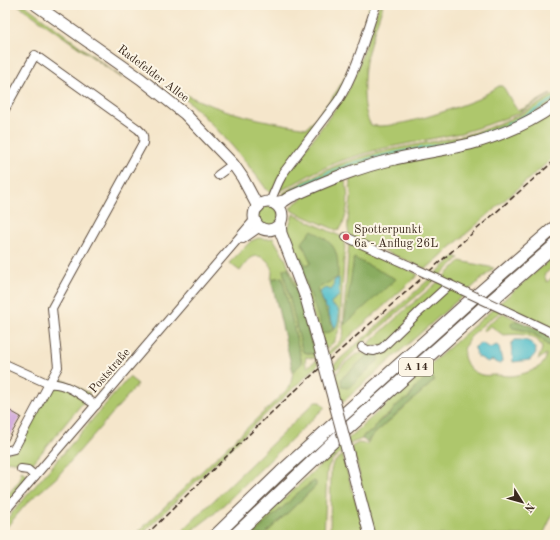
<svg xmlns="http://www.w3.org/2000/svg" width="560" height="540" font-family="'Old Standard TT',serif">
	<rect width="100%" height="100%" fill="#fcf5e5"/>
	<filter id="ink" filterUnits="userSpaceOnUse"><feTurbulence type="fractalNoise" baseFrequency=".025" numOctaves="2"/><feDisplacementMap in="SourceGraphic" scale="8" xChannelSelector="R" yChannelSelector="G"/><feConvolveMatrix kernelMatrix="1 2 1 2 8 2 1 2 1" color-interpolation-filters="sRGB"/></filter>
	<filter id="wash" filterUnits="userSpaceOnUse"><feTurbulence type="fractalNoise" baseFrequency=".012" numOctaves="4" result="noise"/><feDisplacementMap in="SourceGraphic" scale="16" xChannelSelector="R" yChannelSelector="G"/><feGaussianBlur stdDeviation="0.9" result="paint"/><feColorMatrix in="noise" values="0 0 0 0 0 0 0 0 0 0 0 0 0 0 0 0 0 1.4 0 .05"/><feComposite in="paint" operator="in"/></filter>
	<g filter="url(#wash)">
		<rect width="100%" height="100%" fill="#f5e6cb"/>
		<g fill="#aec76c" stroke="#747845">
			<path d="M18 5H25L122 78Z"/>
			<path d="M370 5H372L350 70 341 89 271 192 267 190C239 151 210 120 174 89 219 112 257 120 307 128 318 115 329 103 338 89 353 66 361 31 370 5Z"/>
			<path d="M379 5H383C378 21 372 36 368 52 363 69 361 111 371 125 392 131 456 108 478 99 485 95 492 90 499 86H502L504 88 515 107 518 110 523 109 551 94 519 113 487 125 461 133 380 149 340 161 315 172 277 193 284 178 347 93 356 73Z"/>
			<path d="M555 94V102L503 129 282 196 283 193C305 180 329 167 354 159 389 148 425 144 461 136 495 128 525 113 555 94Z"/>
			<path d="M555 109V156L426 269 350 236C345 227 350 211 351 200 352 192 348 180 350 174L442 153Z"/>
			<path d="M343 178C351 188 348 219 340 229L336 230 292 211 290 208C305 193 324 186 343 178Z"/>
			<circle cx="268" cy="216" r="11"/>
			<path d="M293 214 344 238 345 243 340 328 334 342 325 350 286 231 289 226Z"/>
			<path d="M258 238 268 239 273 238 285 258 299 290 313 344H312L302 308 288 268 283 269 302 349 303 352 317 355 318 357 314 358 306 357 305 362 307 367 317 360 318 365 251 428 141 535H135L290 387 293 372 302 363 282 277 271 279C272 276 272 272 272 269 269 259 258 252 250 259 246 262 243 267 240 271L229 263 251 241Z"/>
			<path d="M349 242 407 268 418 275 327 357 326 354C335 345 346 340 343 327Z"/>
			<path d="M555 255V265L544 275 547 282 555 275V331L507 308C492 317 454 341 466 362 469 369 475 373 482 375 486 376 491 375 494 375 500 375 505 376 510 376 519 376 542 369 545 360 546 358 546 356 546 354L538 360 542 349C539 332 515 334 503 335L491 326 484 331 483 329 488 324 503 313 519 321 512 322 513 328C528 331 537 333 547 345L555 346V509L543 535H373L357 464 351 447 358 443 367 444 371 437 434 381 433 376 420 384 415 388 409 398 397 405 390 414 382 418 376 425 373 431 364 435 362 439 352 443 333 459 328 467 327 473 324 535H264L316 486 308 485 304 490 295 495 290 501 266 522 254 535H247C346 438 450 346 555 255Z"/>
			<path d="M455 256 459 258C417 298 371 332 332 374L330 368Z"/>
			<path d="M460 261 494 268 344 401 342 400 340 401 334 377 343 365 355 355 362 353 374 352 383 345 370 348 368 344 406 309 445 276Z"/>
			<path d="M129 377 138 384 56 478 27 503 5 529V521Z"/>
			<path d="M58 378 72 384 90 394 32 464 5 461V454L10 452 48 389H52Z"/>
			<path d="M315 402H320L325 407 215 513 194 529 192 535H178Z"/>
			<path d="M344 454 343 458 366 535H330L331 470 333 463Z"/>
			<path d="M21 471 26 474 27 480 5 506V498L20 480Z"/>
		</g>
		<g fill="#8aac60" stroke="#626b3f">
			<path d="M312 230C336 246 338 247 338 277L317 289 334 330 324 334 298 259 301 257 306 265 311 263 302 243Z"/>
			<path d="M354 258 396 279 344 325Z"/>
			<path d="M288 268 302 308 311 344H313L317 355 303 352 302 349 283 270Z"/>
			<path d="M282 277 302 363 293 372 271 279Z"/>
			<path d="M519 321 555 336V346L547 345C537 333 528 331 513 328L511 326 512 322Z"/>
			<path d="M374 352 378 356V361L348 388 342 387 341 379 370 353Z"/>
			<path d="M432 374 434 381 371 437 367 442 362 439 364 435 373 431 378 422 390 414 397 405 402 401 409 398 415 388 429 375Z"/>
			<path d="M314 481 316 482V486L264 535H254L266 522 290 501 295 495Z"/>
		</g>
		<g fill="#51becb" stroke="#467474">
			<path d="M339 278V296L331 302V305C333 306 335 307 337 308 341 312 338 325 335 328L328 312V309L325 307 320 293 322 290 326 288 331 290 333 288C335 282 331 281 339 278Z"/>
			<path d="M515 340C526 340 534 340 536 353L530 360 513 362 511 344Z"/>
			<path d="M482 343 489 348 497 345 499 347 502 361 500 364 492 360 488 362 477 356 474 348 478 345Z"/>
		</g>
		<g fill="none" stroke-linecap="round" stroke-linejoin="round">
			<path stroke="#51becb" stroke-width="1.5" d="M294 189C317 178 340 166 365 160 396 151 429 148 461 140 494 132 526 117 555 98"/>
		</g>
		<g id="blocks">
			<path fill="#cfa6db" d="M5 408 21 417 5 445Z"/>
		</g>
	</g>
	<g filter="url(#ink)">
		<use href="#blocks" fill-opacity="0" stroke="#574638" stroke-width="1"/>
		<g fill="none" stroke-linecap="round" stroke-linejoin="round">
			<defs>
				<g id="minor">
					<path d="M5 109 35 55 138 129C143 133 144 136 143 143L52 308 58 367 14 449 5 451"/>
					<path d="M218 175 233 164"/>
					<path d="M270 202 279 181 284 172 338 101C356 72 365 38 376 5"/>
					<path d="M346 237 410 266"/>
					<path d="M243 239 260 227"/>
					<path d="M515 315 555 334"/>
					<path d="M362 347 367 350 374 351 382 348 418 313 450 284"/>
					<path d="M5 364 49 384C66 382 82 396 96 405"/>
					<path d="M21 469 28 470 35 476"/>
					<path d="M5 511 255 219"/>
				</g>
				<g id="major">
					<path d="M36 5 141 79 185 114 233 164 242 177 258 207"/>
					<circle cx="268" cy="216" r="14"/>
					<path d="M274 203 284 201 290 197C324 182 358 167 395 159 420 153 445 150 470 144 499 136 530 123 555 105"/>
					<path d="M280 224 281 233 306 298 318 341"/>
					<path d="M351 464 370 535"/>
				</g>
				<g id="highway">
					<path d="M477 295 555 227"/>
					<path d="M491 301 555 245"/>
					<path d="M342 416 473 298"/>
					<path d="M346 430 487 304"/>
					<path d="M216 535 281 472 336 422"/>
					<path d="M235 535 339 436"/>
				</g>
			</defs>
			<use href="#minor" stroke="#574638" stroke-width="10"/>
			<use href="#major" stroke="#574638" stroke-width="13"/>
			<use href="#highway" stroke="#574638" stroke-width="14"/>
			<use href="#minor" stroke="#fff" stroke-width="8"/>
			<use href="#major" stroke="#fff" stroke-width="11"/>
			<use href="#highway" stroke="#fff" stroke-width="12"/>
			<g stroke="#3b2a1e" stroke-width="1.5" stroke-dasharray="6 3" stroke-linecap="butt">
				<path d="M328 361 555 160"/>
				<path d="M146 535 272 412 321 367"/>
			</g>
			<defs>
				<path id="minor-bridge" d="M410 266 515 315"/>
				<path id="major-bridge" d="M318 341 351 464"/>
			</defs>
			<use href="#minor-bridge" stroke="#574638" stroke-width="10" stroke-linecap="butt"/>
			<use href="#major-bridge" stroke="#574638" stroke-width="13" stroke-linecap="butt"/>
			<use href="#minor-bridge" stroke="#fff" stroke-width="8"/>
			<use href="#major-bridge" stroke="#fff" stroke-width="11"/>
		</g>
	</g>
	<circle fill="#d1495b" stroke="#fcf5e5" stroke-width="1.5" cx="346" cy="237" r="4"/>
	<g text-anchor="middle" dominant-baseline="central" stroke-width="4" stroke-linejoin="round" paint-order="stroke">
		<rect fill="#fcf5e5" stroke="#75675a" stroke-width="1" x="399" y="358" width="34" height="18" rx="3"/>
		<g font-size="11" font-weight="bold" fill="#3b2a1e">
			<text x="416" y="367">A 14</text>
		</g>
		<g font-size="12" fill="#3b2a1e" stroke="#fcf5e5">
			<text transform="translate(153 74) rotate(37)">Radefelder Allee</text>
			<text transform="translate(110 371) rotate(-49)">Poststraße</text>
		</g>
		<g font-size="12" fill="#3b2a1e" stroke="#fcf5e5" text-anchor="start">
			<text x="354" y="230">Spotterpunkt<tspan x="354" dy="14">6a - Anflug 26L</tspan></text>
		</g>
	</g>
	<rect width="560" height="540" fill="none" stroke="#fcf5e5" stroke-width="20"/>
	<g transform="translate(522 502) rotate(127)" stroke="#fcf5e5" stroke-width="3" paint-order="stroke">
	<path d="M0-3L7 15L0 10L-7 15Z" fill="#3b2a1e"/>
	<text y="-6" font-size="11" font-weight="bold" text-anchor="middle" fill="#3b2a1e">N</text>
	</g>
</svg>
